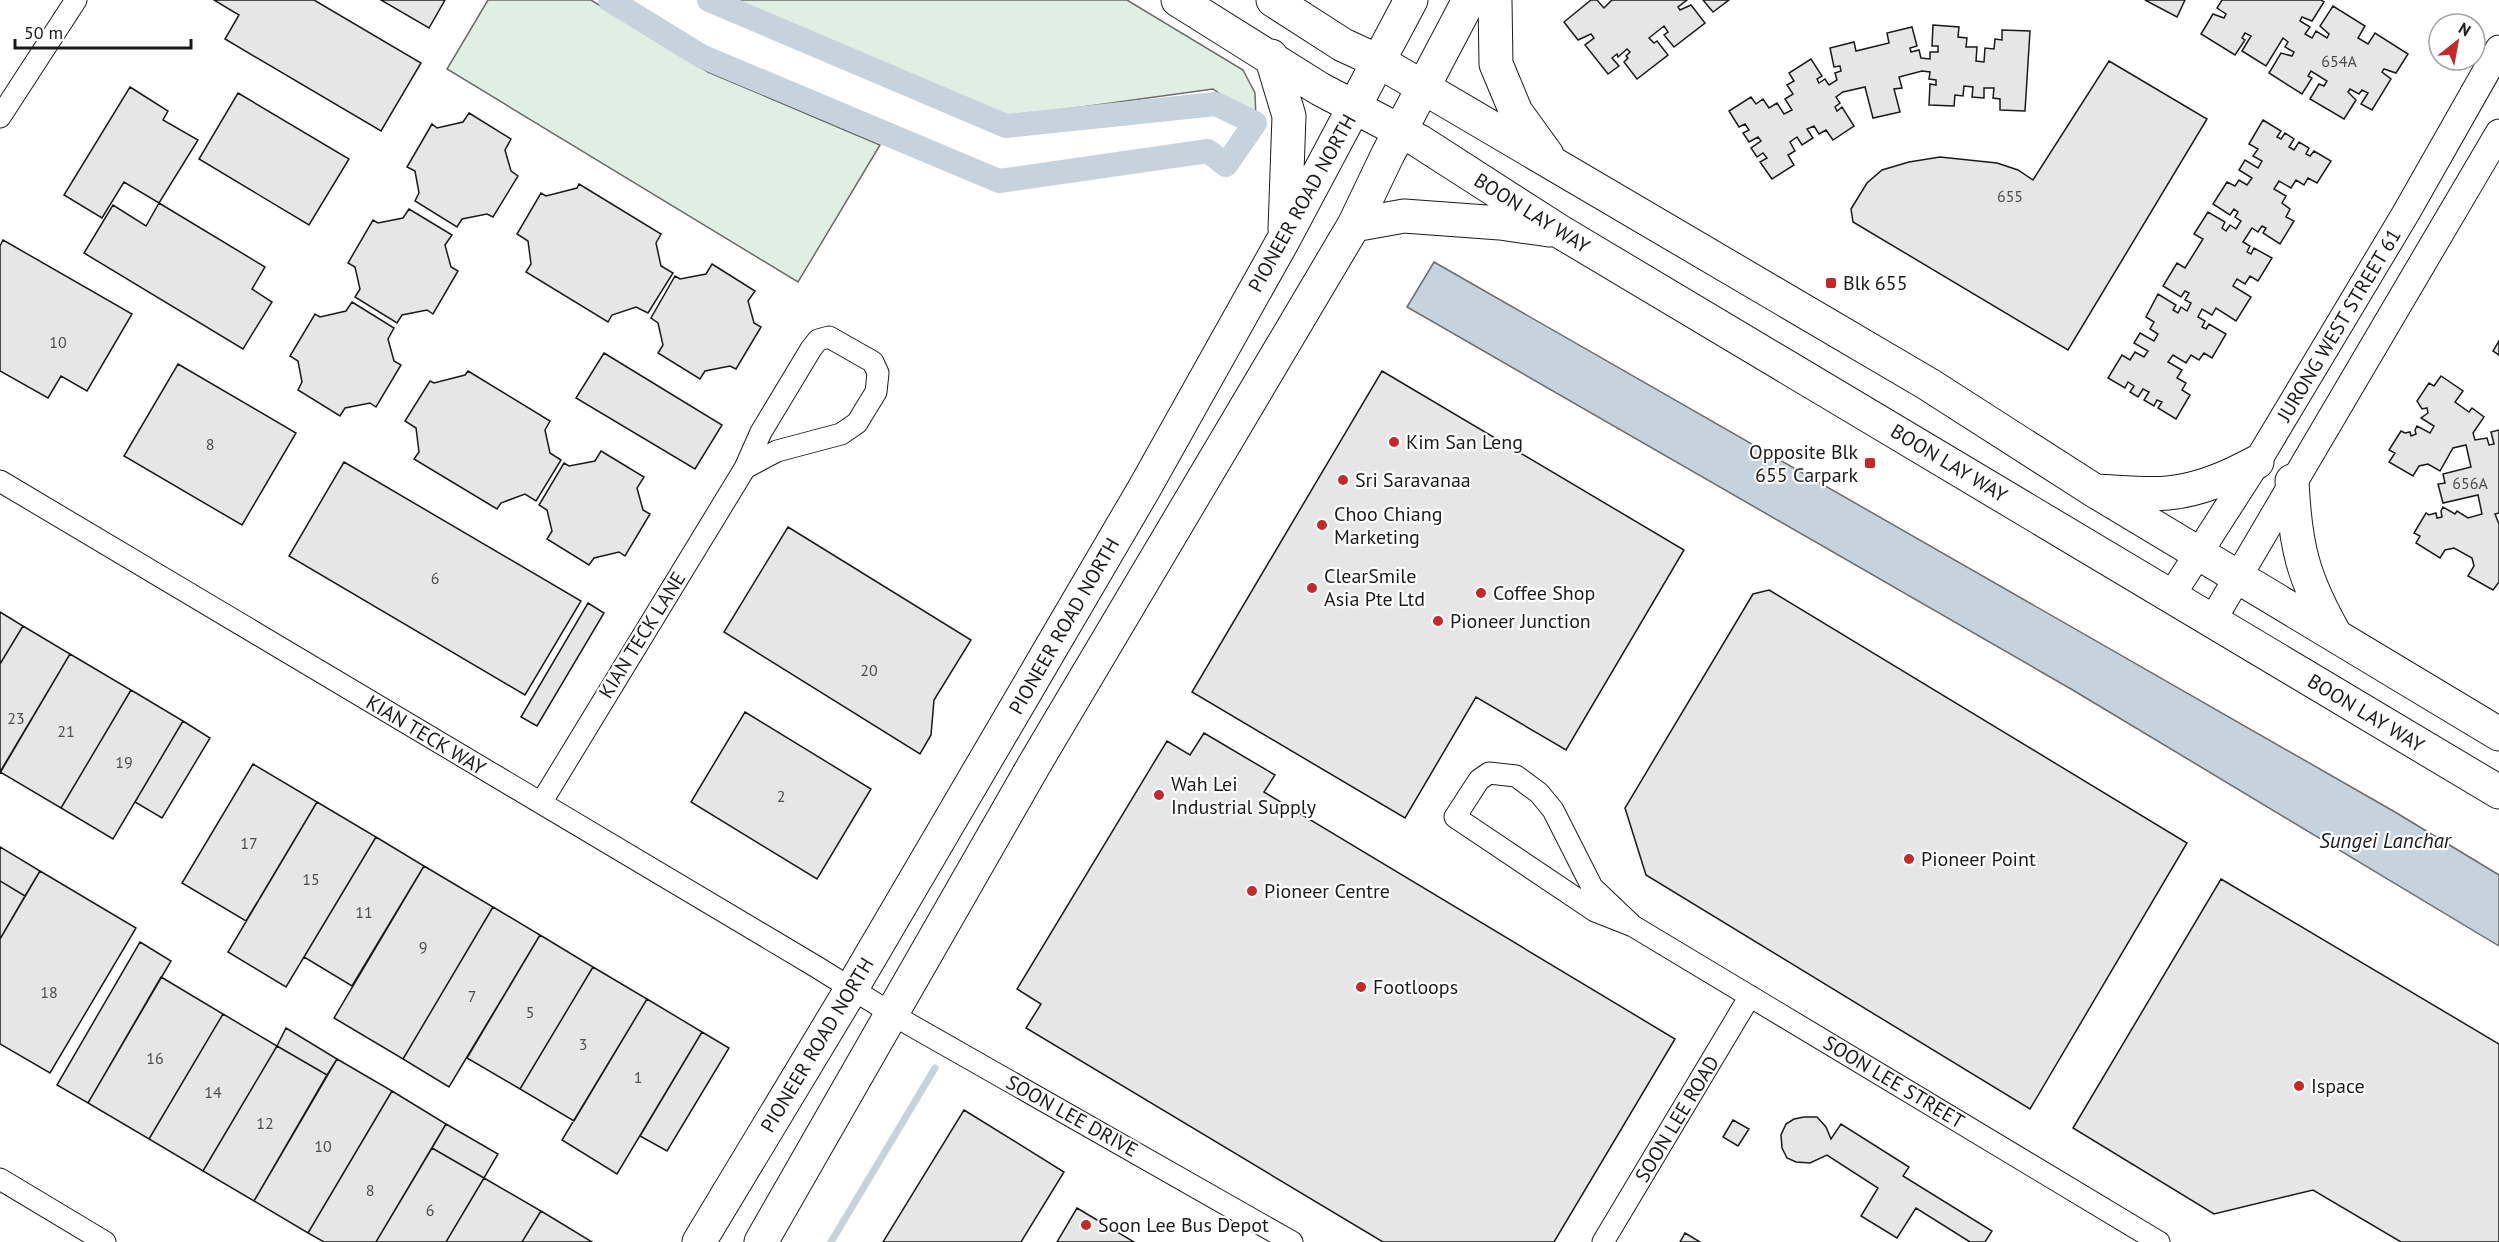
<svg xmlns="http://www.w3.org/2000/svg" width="2499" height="1242" font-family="'PT Sans',sans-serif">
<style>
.green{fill:#e0efe3;stroke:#6a6a6a;stroke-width:1.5}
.water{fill:#c6d2dc;stroke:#6a6a6a;stroke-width:1.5}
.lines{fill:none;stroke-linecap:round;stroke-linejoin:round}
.stream{stroke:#c6d2dc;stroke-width:7}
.canal{stroke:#c6d2dc;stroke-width:24}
.building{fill:#e6e6e6;stroke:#1a1a1a;stroke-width:1.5}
.minor-casing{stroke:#1a1a1a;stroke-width:23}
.tertiary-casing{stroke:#1a1a1a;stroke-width:29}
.primary-casing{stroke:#1a1a1a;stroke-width:35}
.minor{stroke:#fff;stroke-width:21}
.tertiary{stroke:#fff;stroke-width:27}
.primary{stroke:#fff;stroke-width:33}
.poi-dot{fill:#c62828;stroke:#fff;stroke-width:2}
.labels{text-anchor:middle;stroke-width:4.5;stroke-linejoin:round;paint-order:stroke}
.number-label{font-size:16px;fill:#4d4d4d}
.street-label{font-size:20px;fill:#1a1a1a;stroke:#fff}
.poi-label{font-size:20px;fill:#1a1a1a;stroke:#fff;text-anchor:start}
.water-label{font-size:21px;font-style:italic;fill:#1a1a1a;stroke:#fff}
</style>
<rect width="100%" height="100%" fill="#fff"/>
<!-- green -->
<path class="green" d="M488 0H591L708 72 880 145 798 282 447 69Z
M732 0H1127L1243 70 1255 93 1256 119 1213 89 1009 117Z"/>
<!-- water -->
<path class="water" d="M1434 262 2395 812 2499 875V946L2071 689 1407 307Z"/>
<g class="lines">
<!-- stream -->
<path class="stream" d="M831 1242 935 1068"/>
<!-- canal -->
<path class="canal" d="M610 0 701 56 999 181 1208 151 1226 165 1255 123 1216 104 1006 126 709 0"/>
</g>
<!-- building -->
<path class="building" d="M214 0H314L421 63 381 131 225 39 239 15Z
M381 0H445L429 28Z
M1591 0H1597L1604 8 1612 0H1687L1678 7 1680 10 1691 5 1705 23 1674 47 1664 35 1668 32 1664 26 1649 38 1654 43 1657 41 1668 55 1637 79 1624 62 1628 58 1626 56 1630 52 1627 49 1618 57 1617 54 1612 58 1619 66 1608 74 1585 45 1594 38 1591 34 1578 40 1564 22Z
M1703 0H1729L1713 12Z
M2145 0H2185L2177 17Z
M2222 0H2321L2324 2 2312 21 2302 17 2300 21 2310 27 2305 34 2312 38 2316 31 2327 38 2329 34 2320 26 2333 6 2365 26 2358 38 2368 44 2375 33 2408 54 2396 73 2384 69 2382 72 2391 79 2372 110 2361 104 2368 93 2362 90 2359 94 2350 89 2348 92 2356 100 2344 119 2310 99 2319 84 2324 86 2327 81 2311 71 2308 76 2312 78 2302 94 2269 73 2281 53 2292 56 2294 52 2285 47 2288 42 2283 38 2266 66 2242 51 2251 36 2245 33 2242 38 2245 40 2235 55 2201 34 2213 14 2224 18 2226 14 2217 8Z
M1933 25 1959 27 1958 37 1967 38 1966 47H1977L1976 61 1984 62 1985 48 1994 49 1995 39 2002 40V30L2030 31 2025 111 2000 110V99L1993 98 1994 88H1984V98L1972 97 1973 87 1964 86 1963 96 1955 95 1954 106 1929 105 1930 84 1936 85V80L1929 79 1930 72 1922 71 1899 77 1902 88 1894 89 1900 112 1873 118 1865 87 1843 92 1836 97 1840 103 1835 107 1837 111 1842 107 1854 126 1833 140 1826 130 1819 134 1814 126 1807 129 1813 138 1802 145 1797 137 1790 142 1795 151 1788 155 1794 165 1772 179 1760 162 1767 158 1763 153 1757 157 1751 148 1761 141 1758 137 1749 142 1743 133 1749 130 1745 124 1739 127 1729 111 1751 97 1756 104 1763 99 1769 108 1777 103 1784 114 1792 110 1785 99 1793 94 1787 85 1794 81 1789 73 1811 59 1822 76 1817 79 1819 83 1825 79 1829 85 1837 80 1835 73 1841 71 1840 66 1834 67 1830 48 1854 42 1856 51 1889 43 1887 33 1912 27 1917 46 1910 48 1911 52 1919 50 1921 58 1930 59V52H1938V46H1932Z
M2109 61 2207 119 2068 350 1853 222 1851 209 1867 183 1882 170 1909 162 1940 157 1997 163 2018 170 2033 180Z
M130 87 168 111 163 120 198 140 159 203 124 182 102 218 64 195Z
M238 93 349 159 309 225 199 159Z
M469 113 511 139 505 150 511 171 518 176 493 217 487 214 462 219 457 227 415 201 419 193 415 171 407 167 432 124 437 128 463 122Z
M2263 120 2281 131 2277 137 2281 139 2285 133 2294 139 2289 147 2294 150 2299 142 2309 148 2306 154 2310 156 2314 151 2331 161 2317 183 2308 178 2304 185 2296 180 2291 188 2279 181 2274 189 2286 196 2282 203 2290 209 2286 217 2294 221 2280 244 2263 233 2266 228 2262 226 2258 232 2252 228 2243 242 2250 246 2247 252 2251 254 2254 248 2272 258 2258 281 2250 276 2245 284 2237 279 2233 286 2251 297 2236 321 2216 308 2212 315 2202 309 2198 317 2205 321 2202 327 2206 329 2209 324 2226 334 2212 358 2204 353 2199 360 2191 355 2186 363 2173 355 2168 362 2182 370 2177 378 2186 383 2182 390 2190 395 2176 419 2158 408 2162 402 2157 400 2154 406 2144 400 2149 392 2143 389 2138 397 2130 392 2134 386 2128 382 2125 388 2108 378 2122 355 2130 360 2135 352 2144 357 2148 351 2134 343 2140 333 2154 341 2158 334 2150 329 2154 322 2146 317 2158 294 2176 305 2173 310 2178 313 2181 307 2187 311 2191 303 2185 300 2189 293 2185 291 2181 297 2163 286 2177 263 2185 268 2203 239 2194 234 2208 212 2225 222 2222 228 2226 231 2230 225 2236 229 2241 221 2235 217 2238 212 2234 209 2230 215 2213 204 2227 182 2235 186 2239 180 2247 185 2252 178 2239 170 2245 160 2258 168 2262 161 2253 156 2258 149 2249 144Z
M579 184 661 234 656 243 661 266 673 273 648 313 636 307 612 315 608 322 526 272 531 264 528 241 517 234 541 193 546 196 577 188Z
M159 203 265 267 252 289 272 302 243 349 84 253 113 205 146 226Z
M409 209 452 235 445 245 451 267 458 271 433 314 427 310 402 315 397 323 355 297 360 289 355 267 348 263 373 220 378 223 403 218Z
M3 240 132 314 87 391 61 376 48 398 0 371V246Z
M712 264 755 291 748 301 754 323 761 327 736 369 730 366 705 371 700 379 658 353 663 345 658 323 651 318 675 276 680 279 706 274Z
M352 302 394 328 388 339 394 361 401 365 376 407 370 403 345 408 340 416 298 390 302 382 298 361 290 356 315 314 320 317 346 311Z
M2499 341V355L2493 351Z
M604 353 722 425 695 469 576 398Z
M178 364 296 433 242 525 124 456Z
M468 371 550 421 545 430 550 453 561 460 536 501 525 494 501 503 497 509 414 459 419 452 416 428 405 421 430 381 434 383 465 375Z
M1382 371 1684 550 1566 750 1476 697 1405 818 1192 692Z
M2441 376 2463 391 2455 402 2469 412 2472 408 2484 417 2473 433 2475 440 2487 438 2489 445 2494 444 2491 432 2499 430V513L2495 514 2499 524V582L2493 590 2468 576 2474 566 2472 558 2454 548 2445 550 2440 558 2416 543 2420 536 2414 533 2426 513 2429 515 2436 513 2437 518 2442 517 2441 511 2443 507 2455 514 2457 511 2468 518 2482 514 2478 495 2443 503 2438 484 2445 483 2443 474 2471 467 2466 445 2453 448 2440 471 2428 464 2419 466 2413 476 2389 462 2395 453 2389 450 2401 431 2405 433 2410 432 2411 436 2416 434 2415 430 2417 426 2430 433 2434 426 2421 418 2428 413 2427 408 2422 409 2417 401 2429 383 2434 386Z
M601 451 644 477 637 488 643 510 650 514 625 556 619 552 594 558 589 565 547 539 552 531 547 510 539 505 564 463 569 466 595 461Z
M344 462 581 601 525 695 289 556Z
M788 527 971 640 934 700 931 735 920 754 724 632Z
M1769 590 2187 843 2030 1109 1646 875 1625 808 1753 594Z
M588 603 604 613 537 726 521 717Z
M0 612 23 626 0 664Z
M23 626 70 654 0 773V664Z
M70 654 131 690 61 808 0 772Z
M131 690 183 721 113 839 61 808Z
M745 712 871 789 817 879 691 802Z
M183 721 210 738 162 818 135 802Z
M1204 733 1275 775 1264 792 1675 1039 1554 1242H1383L1026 1028 1041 1004 1017 989 1167 741 1190 755Z
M253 764 317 802 246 921 182 883Z
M317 802 376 837 286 987 228 952Z
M376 837 424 866 352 986 304 957Z
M0 847 40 871 25 896 0 881Z
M424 866 493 907 403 1059 334 1018Z
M40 871 136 928 50 1073 0 1044V939Z
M2221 879 2499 1044V1242H2401L2313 1190 2214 1214 2073 1128Z
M0 881 25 896 0 939Z
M493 907 540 935 449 1087 403 1059Z
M540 935 593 967 520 1089 467 1058Z
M140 942 171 961 88 1103 57 1085Z
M593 967 647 999 574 1121 520 1089Z
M161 977 223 1014 149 1139 88 1103Z
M647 999 702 1032 617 1174 562 1140Z
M223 1014 277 1046 203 1171 149 1139Z
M286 1028 337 1059 327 1075 277 1046Z
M702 1032 729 1048 667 1151 640 1136Z
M277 1046 327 1075 254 1201 203 1171Z
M337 1059 392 1091 308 1233 254 1201Z
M392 1091 446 1124 376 1242H324L308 1233Z
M964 1110 1064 1172 1021 1242H883Z
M1804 1117H1817L1826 1127 1831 1139 1841 1124 1909 1167 1903 1176 1992 1231 1985 1242H1970L1916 1208 1897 1238 1861 1216 1878 1188 1827 1155 1810 1163 1796 1162 1787 1158 1782 1148 1781 1135 1786 1124 1794 1119Z
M1733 1120 1749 1129 1738 1146 1723 1137Z
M446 1124 498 1154 484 1178 432 1148Z
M432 1148 484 1178 446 1242H376Z
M484 1178 541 1211 522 1242H446Z
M1077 1208 1134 1242H1057Z
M541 1211 592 1242H522Z
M1685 1233 1700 1242H1680Z"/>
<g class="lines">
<!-- minor casing -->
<g class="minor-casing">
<path id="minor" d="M0 117 76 0
M0 481 815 966 907 1023 1292 1242
M541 803 745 468 761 432 811 349 818 340 829 337 873 362 878 373 876 392 857 423 841 434 777 451 745 468
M1633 926 1592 887 1553 810 1539 793 1516 776 1489 773 1479 780 1455 817 1595 911 1633 926 2159 1242
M0 1179 105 1242
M1603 1242 1750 996"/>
</g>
<!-- tertiary casing -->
<g class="tertiary-casing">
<path id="tertiary" d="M2171 596 2257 462 2406 213 2499 49
M2212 621 2499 133"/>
</g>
<!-- primary casing -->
<g class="primary-casing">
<path id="primary" d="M1178 0 1320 89 1419 141 1559 231 2499 792
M1273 0 1343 45 1380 62 1928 384 2095 491 2499 734
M1495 0 1496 64 1516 112 1547 155
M1271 56 1289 116 1285 229
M1354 225 1404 216 1500 223 1549 230
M2292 481C2295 546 2303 579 2336 636
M2097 491C2120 492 2145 495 2168 493 2200 490 2229 477 2257 462
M699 1242 852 988 1144 489 1285 237 1411 0
M761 1242 1034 765 1354 225 1388 154 1469 0"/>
</g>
<!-- minor -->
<use href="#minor" class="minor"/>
<!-- tertiary -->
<use href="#tertiary" class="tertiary"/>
<!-- primary -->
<use href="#primary" class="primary"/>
</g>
<!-- markers -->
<g class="poi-dot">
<rect x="1825" y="277" width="12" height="12" rx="3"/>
<circle cx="1394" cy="442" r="6"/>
<rect x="1864" y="457" width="12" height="12" rx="3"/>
<circle cx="1343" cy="480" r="6"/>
<circle cx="1322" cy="525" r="6"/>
<circle cx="1312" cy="588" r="6"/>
<circle cx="1481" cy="593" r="6"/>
<circle cx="1438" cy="621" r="6"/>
<circle cx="1159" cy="795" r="6"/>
<circle cx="1909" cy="859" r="6"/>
<circle cx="1252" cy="891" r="6"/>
<circle cx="1361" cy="987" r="6"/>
<circle cx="2299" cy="1086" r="6"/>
<circle cx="1086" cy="1225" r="6"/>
</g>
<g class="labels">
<!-- number labels -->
<g class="number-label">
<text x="2339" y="67">654A</text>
<text x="2010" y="202">655</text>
<text x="58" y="348">10</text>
<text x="210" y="450">8</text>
<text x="2470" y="489">656A</text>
<text x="435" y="584">6</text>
<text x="869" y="676">20</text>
<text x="16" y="724">23</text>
<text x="66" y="737">21</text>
<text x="124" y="768">19</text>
<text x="781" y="802">2</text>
<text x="249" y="849">17</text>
<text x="311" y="885">15</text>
<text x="364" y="918">11</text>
<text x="423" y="953">9</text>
<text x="49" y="998">18</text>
<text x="472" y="1002">7</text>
<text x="530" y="1018">5</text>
<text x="583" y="1050">3</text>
<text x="155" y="1064">16</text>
<text x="638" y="1083">1</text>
<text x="213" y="1098">14</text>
<text x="265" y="1129">12</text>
<text x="323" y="1152">10</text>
<text x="370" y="1196">8</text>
<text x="430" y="1216">6</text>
</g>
<!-- street labels -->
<g class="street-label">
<text transform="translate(1302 203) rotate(-61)" y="7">PIONEER ROAD NORTH</text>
<text transform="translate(1532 213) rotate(32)" y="7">BOON LAY WAY</text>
<text transform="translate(2339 325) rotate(-59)" y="7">JURONG WEST STREET 61</text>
<text transform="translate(1949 463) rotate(31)" y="7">BOON LAY WAY</text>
<text transform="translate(1064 626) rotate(-60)" y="7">PIONEER ROAD NORTH</text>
<text transform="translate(642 635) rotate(-58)" y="7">KIAN TECK LANE</text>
<text transform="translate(2366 713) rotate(31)" y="7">BOON LAY WAY</text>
<text transform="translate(426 735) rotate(31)" y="7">KIAN TECK WAY</text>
<text transform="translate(817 1045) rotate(-59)" y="7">PIONEER ROAD NORTH</text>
<text transform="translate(1894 1082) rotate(31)" y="7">SOON LEE STREET</text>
<text transform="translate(1072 1116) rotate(29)" y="7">SOON LEE DRIVE</text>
<text transform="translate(1677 1119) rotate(-59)" y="7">SOON LEE ROAD</text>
</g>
<!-- poi labels -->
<g class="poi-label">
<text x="1843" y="290">Blk 655</text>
<text x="1406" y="449">Kim San Leng</text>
<text x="1858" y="459" text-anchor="end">Opposite Blk<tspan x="1858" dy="23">655 Carpark</tspan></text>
<text x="1355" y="487">Sri Saravanaa</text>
<text x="1334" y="521">Choo Chiang<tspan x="1334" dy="23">Marketing</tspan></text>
<text x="1324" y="583">ClearSmile<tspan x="1324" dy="23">Asia Pte Ltd</tspan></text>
<text x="1493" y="600">Coffee Shop</text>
<text x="1450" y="628">Pioneer Junction</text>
<text x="1171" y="791">Wah Lei<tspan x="1171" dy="23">Industrial Supply</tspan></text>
<text x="1921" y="866">Pioneer Point</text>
<text x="1264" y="898">Pioneer Centre</text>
<text x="1373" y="994">Footloops</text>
<text x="2311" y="1093">Ispace</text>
<text x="1098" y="1232">Soon Lee Bus Depot</text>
</g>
<!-- water labels -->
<g class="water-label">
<text x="2385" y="848">Sungei Lanchar</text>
</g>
</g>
<!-- north arrow -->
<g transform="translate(2457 42) rotate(31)"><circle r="28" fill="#ffffff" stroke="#a3a3a3" stroke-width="1.5"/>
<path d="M0-4.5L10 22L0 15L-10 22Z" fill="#c62828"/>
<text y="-9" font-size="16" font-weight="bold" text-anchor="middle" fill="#1a1a1a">N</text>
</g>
<!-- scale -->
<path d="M15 39v9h176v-9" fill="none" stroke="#1a1a1a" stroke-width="3"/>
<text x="24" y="39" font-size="18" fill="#1a1a1a" stroke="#ffffff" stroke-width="4.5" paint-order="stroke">50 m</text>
</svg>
